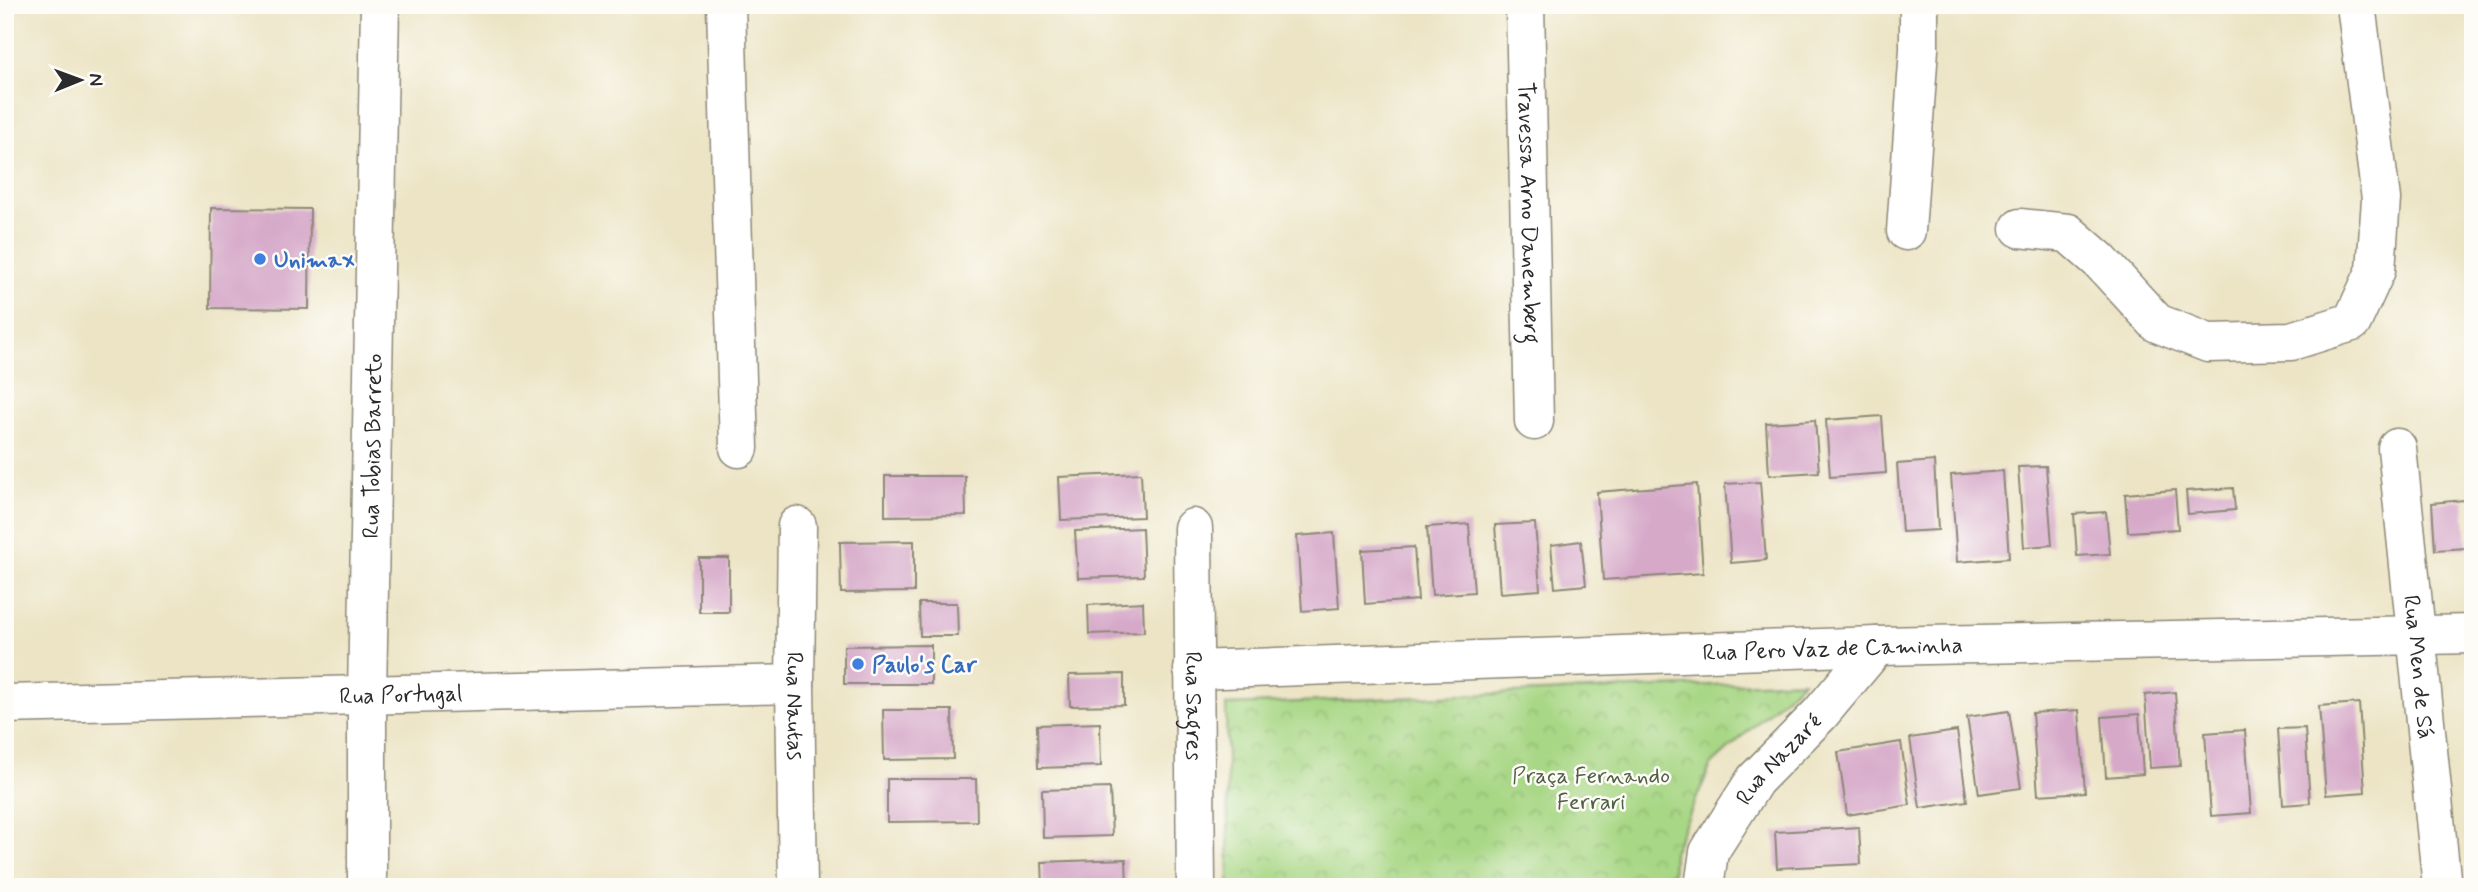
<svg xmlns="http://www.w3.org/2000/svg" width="2478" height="892" font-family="Mynerve,sans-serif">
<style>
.park{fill:url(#park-crowns);stroke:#6a8158;stroke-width:2}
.building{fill:#d6a9c9}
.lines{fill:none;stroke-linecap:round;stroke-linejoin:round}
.minor-casing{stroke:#8c8878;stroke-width:41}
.minor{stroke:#fff;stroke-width:38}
.shop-dot{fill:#3f7fe0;stroke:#fdfcf7;stroke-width:2.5}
.labels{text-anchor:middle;stroke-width:5;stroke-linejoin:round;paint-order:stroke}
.street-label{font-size:23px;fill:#2b2b2b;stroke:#fdfcf7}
.shop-label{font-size:23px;font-weight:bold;fill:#366cbe;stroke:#fdfcf7;text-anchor:start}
.park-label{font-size:23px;fill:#505f46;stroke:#fdfcf7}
</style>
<defs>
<pattern id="park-crowns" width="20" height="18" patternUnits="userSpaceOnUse" patternTransform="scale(1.75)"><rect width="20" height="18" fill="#a8d785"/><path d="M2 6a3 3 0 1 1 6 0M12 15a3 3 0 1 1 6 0" fill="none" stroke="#91b973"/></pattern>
</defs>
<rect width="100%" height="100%" fill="#fdfcf7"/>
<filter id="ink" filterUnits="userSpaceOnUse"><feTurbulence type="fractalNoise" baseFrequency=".0143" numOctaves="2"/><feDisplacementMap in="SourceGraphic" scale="14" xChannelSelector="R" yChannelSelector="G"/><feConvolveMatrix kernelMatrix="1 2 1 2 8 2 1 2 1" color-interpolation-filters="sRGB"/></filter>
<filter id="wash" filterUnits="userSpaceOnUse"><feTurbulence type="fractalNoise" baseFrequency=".00686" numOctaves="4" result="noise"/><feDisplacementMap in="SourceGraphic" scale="28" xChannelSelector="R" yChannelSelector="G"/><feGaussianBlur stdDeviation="1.57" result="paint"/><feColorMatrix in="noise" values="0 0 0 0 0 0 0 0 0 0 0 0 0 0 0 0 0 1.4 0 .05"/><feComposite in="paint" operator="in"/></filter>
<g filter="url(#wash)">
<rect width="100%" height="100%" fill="#ece4c5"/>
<!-- park -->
<path class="park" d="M1803 681 1711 765 1673 852 1672 887H1229L1226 705Z"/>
<g id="blocks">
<!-- building -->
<path class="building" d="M211 208 310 209 309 309 210 308Z
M1882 416 1886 473 1830 477 1826 420Z
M1815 420 1819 472 1769 475 1766 423Z
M1934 461 1938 530 1902 532 1897 464Z
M2046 466 2052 545 2024 547 2018 467Z
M2003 471 2009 558 1957 562 1951 475Z
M1141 473 1143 517 1061 520 1059 477Z
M885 476H965L966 515 885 516Z
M1760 482 1766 560 1731 563 1725 484Z
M1697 484 1703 573 1603 580 1597 492Z
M2233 488 2235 510 2188 514 2186 491Z
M2175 490 2178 529 2128 532 2125 494Z
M2464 500 2467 548 2435 550 2432 503Z
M2106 512 2110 554 2077 556 2074 514Z
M1535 523 1540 590 1500 593 1495 525Z
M1469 524 1474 592 1432 595 1427 527Z
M1142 528 1144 576 1078 578 1075 531Z
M1334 533 1339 608 1302 611 1297 536Z
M914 541V592L841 593 840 542Z
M1581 541 1586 585 1555 588 1551 545Z
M1414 547 1418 600 1365 604 1362 550Z
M699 558H729V612H699Z
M1143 602 1144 632 1089 634 1088 605Z
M919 603H957L958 636H920Z
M931 645V684H844V646Z
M1124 674V705L1070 706 1069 675Z
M2175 692 2180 766 2150 768 2145 695Z
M2359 703 2365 792 2326 795 2319 706Z
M883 710H952L953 759 884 760Z
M2079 710 2085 792 2038 795 2032 713Z
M2009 711 2021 788 1979 794 1967 717Z
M2139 714 2143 774 2106 777 2102 717Z
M1100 723 1101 766 1038 768 1037 725Z
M2305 728 2310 803 2283 805 2278 729Z
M2245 730 2251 813 2211 816 2205 733Z
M1957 731 1967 801 1920 808 1910 738Z
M1901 742 1910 805 1847 815 1838 752Z
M887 779H976L977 821 887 822Z
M1110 788 1112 836 1043 838 1042 790Z
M1859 827 1861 864 1777 868 1775 832Z
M1126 859 1127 887H1043L1042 862Z"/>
</g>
</g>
<g filter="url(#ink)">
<use href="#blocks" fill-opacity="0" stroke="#8c8878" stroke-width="2"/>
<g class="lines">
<!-- minor casing -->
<g class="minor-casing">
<g id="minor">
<path d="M726 5 739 448"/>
<path id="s1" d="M1525 5 1534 421"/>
<path d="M2020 228 2068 233 2100 261 2157 323 2208 343 2291 341 2352 322 2376 270 2381 199 2356 5"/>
<path d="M1906 231 1919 49V5"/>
<path id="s2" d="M2397 448 2442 887"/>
<path id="s3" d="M797 526 795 684 798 887"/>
<path id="s4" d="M1193 528 1196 887"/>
<path id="s5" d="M1193 670 1877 646 2473 634"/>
<path id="s6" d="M5 704 795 684"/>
<path id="s7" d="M367 887V694L380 5"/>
<path id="s8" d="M1704 887 1709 852 1755 780 1820 714 1877 646"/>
</g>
</g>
<!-- minor -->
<use href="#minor" class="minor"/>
</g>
</g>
<!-- markers -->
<g class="shop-dot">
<circle cx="260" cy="259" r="7"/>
<circle cx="858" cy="664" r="7"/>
</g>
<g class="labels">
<!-- street labels -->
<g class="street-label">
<text dy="8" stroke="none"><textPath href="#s1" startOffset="208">Travessa Arno Danemberg</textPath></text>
<text dy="8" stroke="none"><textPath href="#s7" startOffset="441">Rua Tobias Barreto</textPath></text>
<text dy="8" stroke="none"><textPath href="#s5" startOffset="640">Rua Pero Vaz de Caminha</textPath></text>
<text dy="8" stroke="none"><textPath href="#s2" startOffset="220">Rua Men de Sá</textPath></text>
<text dy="8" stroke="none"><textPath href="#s6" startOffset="396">Rua Portugal</textPath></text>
<text dy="8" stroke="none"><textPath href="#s3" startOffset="180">Rua Nautas</textPath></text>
<text dy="8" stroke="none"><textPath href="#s4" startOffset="178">Rua Sagres</textPath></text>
<text dy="8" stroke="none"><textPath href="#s8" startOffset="152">Rua Nazaré</textPath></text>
</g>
<!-- shop labels -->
<g class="shop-label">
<text x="274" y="267">Unimax</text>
<text x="872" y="672">Paulo's Car</text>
</g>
<!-- park labels -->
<g class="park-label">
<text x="1591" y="783">Praça Fernando<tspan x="1591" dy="26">Ferrari</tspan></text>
</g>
</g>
<!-- margin -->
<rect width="2478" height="892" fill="none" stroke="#fdfcf7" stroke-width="28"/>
<!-- north arrow -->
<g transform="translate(80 80) rotate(89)" stroke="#fdfcf7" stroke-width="5" paint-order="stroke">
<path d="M0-5L12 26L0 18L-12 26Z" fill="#2b2b2b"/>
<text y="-10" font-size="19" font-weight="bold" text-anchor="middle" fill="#2b2b2b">N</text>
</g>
</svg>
